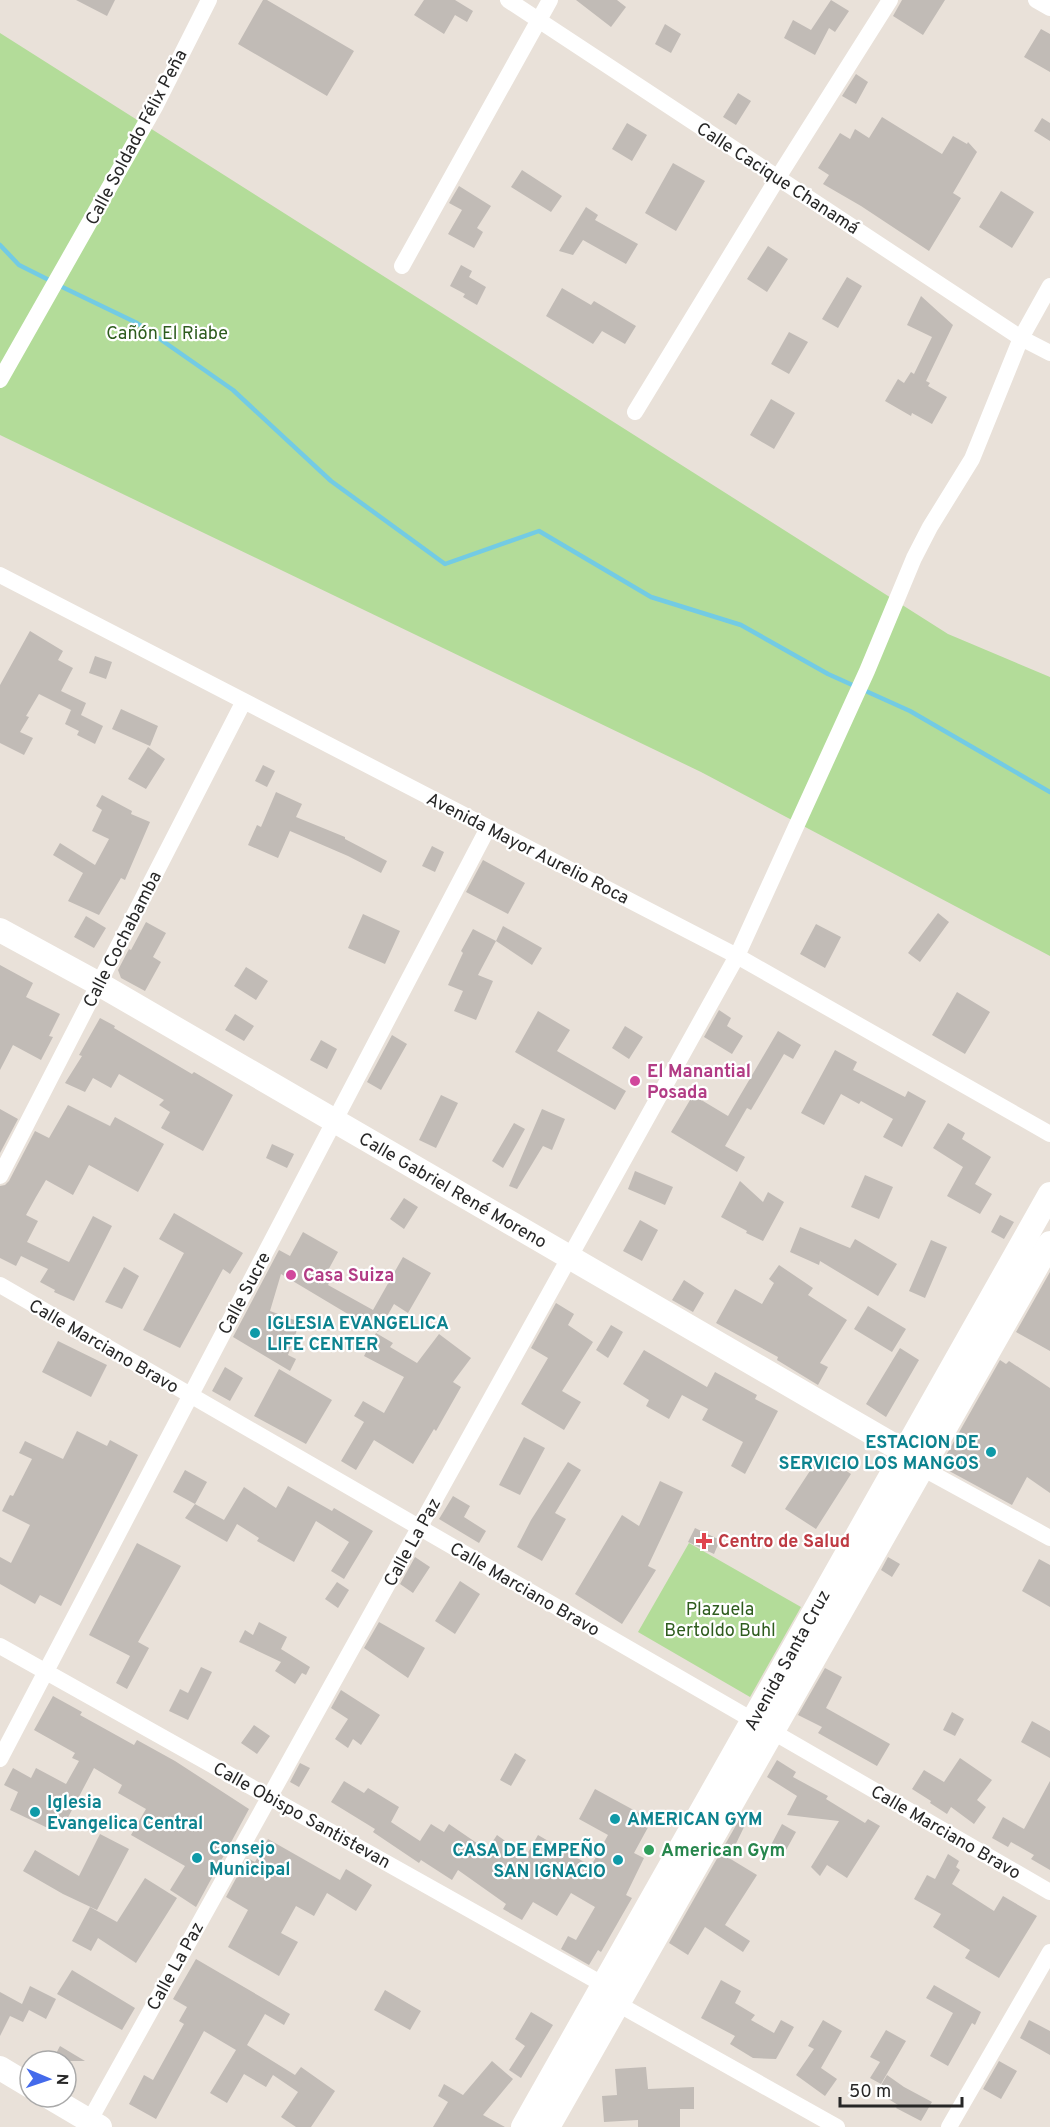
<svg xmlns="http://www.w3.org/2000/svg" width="1050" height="2127" font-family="Overpass,sans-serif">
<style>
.green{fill:#b3dc99}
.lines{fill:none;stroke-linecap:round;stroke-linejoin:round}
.stream{stroke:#73cbe4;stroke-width:4.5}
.building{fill:#c1bbb6}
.street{stroke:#fff;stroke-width:16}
.secondary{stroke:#fff;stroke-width:24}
.hotel-dot{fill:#d1479c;stroke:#fff;stroke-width:2}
.culture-dot{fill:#0f9aa8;stroke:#fff;stroke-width:2}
.health-dot{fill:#e0444e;stroke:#fff;stroke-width:2}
.leisure-dot{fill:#2e9e5b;stroke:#fff;stroke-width:2}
.labels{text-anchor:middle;stroke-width:4.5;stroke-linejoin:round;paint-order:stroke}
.street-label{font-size:18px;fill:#272727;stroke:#fff}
.park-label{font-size:18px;fill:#2e5c1e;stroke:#fff}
.hotel-label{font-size:18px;font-weight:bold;fill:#b23c85;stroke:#fff;text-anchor:start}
.culture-label{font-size:18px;font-weight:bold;fill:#0d838f;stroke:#fff;text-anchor:start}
.health-label{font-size:18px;font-weight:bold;fill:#be3a42;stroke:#fff;text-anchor:start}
.leisure-label{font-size:18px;font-weight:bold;fill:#27864d;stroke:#fff;text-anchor:start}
</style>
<rect width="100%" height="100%" fill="#e9e1d9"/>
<!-- green -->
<path class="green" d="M0 33 948 634 1050 677V956L701 772 0 435Z
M689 1543 801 1607 750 1697 638 1632Z"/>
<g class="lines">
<!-- stream -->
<path class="stream" d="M0 245 19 265 51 281
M58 285 137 323 233 390 331 481 445 564 539 531 651 597 741 625 828 674 910 711 1050 792"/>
</g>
<!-- building -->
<path class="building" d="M76 0H115L107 16Z
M263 0H267L354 51 327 96 238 44Z
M424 0H455L473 11 467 22 455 15 444 34 414 15Z
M576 0H617L626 7 611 27Z
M831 0 849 11 835 32 829 28 815 55 784 38 793 20 811 30Z
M902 0H945L923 35 893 16Z
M665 24 681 34 671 53 655 44Z
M1041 29 1050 34V72L1024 57Z
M856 74 868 82 856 104 842 96Z
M738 93 751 101 736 125 723 117Z
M882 117 942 154 953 136 967 144 968 142 977 152 953 193 961 198 929 251 861 206 823 184 829 175 818 168 840 133 850 139 855 129 869 138Z
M1042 118 1050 123V141L1034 131Z
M627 123 647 135 632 161 612 149Z
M673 163 705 181 676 231 645 213Z
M522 170 562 196 551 212 511 187Z
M459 186 491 206 477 228 483 232 474 248 448 234 462 210 449 203Z
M1001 191 1034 212 1012 248 979 227Z
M586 207 598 215 595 220 638 244 626 264 583 240 573 255 559 251Z
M768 246 788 259 767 292 747 279Z
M461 265 472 271 469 277 486 287 477 305 463 297 465 294 450 286Z
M847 277 862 286 838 328 822 319Z
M562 288 591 305 594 301 636 326 625 344 602 331 593 344 546 316Z
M921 296 953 325 926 381 930 383 928 386 947 397 932 424 912 413 911 416 885 401 898 379 904 383 911 372 914 374 932 337 907 325Z
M789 332 808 342 789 374 771 364Z
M771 399 795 413 774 449 750 435Z
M30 631 63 651 58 660 73 668 61 691 86 703 81 715 39 694 26 716 29 717 20 732 33 738 24 755 0 743V685Z
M95 656 112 662 106 679 89 673Z
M121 709 158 726 150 746 112 729Z
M71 710 103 726 95 744 77 735 79 731 65 724Z
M148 747 165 759 146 789 128 779Z
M263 765 275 771 267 787 255 781Z
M276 792 302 804 296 817 345 837V839L387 861 381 873 348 856 290 831 278 858 248 845 257 825 261 827Z
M102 795 132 811 131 814 150 822 125 880 121 878 99 915 68 901 83 873 53 855 60 843 95 865 109 839 92 831 102 810 96 806Z
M432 846 444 852 435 872 422 866Z
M483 860 525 883 508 914 466 892Z
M938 913 949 922 920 962 908 953Z
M363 914 400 931 385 964 348 948Z
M86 916 106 928 94 948 74 937Z
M146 922 166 933 153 957 161 962 145 991 121 978 118 970 129 949 131 950Z
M816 924 841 937 825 968 800 954Z
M503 926 542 948 532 965 496 941Z
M473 929 496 941 478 975 493 981 476 1020 454 1011 463 991 448 985 463 953 461 951Z
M0 965 33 983 26 997 60 1014 49 1036 53 1037 41 1060 13 1045 0 1070Z
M246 967 268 981 256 1000 234 986Z
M957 992 990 1012 965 1054 932 1035Z
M719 1010 731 1018 727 1026 743 1036 732 1054 704 1037Z
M538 1011 570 1030 557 1051 626 1091 615 1110 515 1052Z
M235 1014 254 1026 244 1041 225 1030Z
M100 1018 115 1026 114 1028 192 1074 194 1072 233 1095 203 1151 161 1128 170 1112 159 1105 164 1100 119 1074 111 1088 93 1078 85 1092 65 1083 82 1056 79 1055Z
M625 1026 643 1037 629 1059 612 1048Z
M778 1031 801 1045 793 1059 784 1054 751 1110 747 1108 725 1146 745 1157 737 1172 671 1132 693 1095 728 1116Z
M392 1035 407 1044 381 1090 367 1082Z
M321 1040 337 1049 327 1069 310 1060Z
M835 1050 857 1062 853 1070 905 1097 908 1091 926 1101 902 1147 883 1137 893 1119 861 1101 859 1104 841 1094 824 1125 801 1113Z
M441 1095 458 1103 436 1148 419 1140Z
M68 1105 110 1126 115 1117 164 1144 138 1192 89 1165 73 1195 46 1180 36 1197 26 1215 38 1221 27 1242 69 1262 93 1216 112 1226 74 1301 54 1292 55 1290 40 1282 48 1269 21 1256 16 1266 0 1258V1186L5 1185 9 1181 35 1131 49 1138Z
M0 1109 18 1119 0 1153Z
M542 1109 565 1119 552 1150 543 1146 517 1189 509 1186Z
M514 1123 525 1129 503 1168 492 1161Z
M948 1123 965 1133 962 1139 991 1157 975 1184 992 1194 980 1214 947 1196 963 1167 933 1148Z
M272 1144 294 1154 287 1168 266 1158Z
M635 1171 673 1187 665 1205 628 1189Z
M865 1175 893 1187 879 1219 851 1207Z
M740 1181 763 1202 768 1192 784 1202 763 1241 746 1233 747 1231 721 1217Z
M404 1198 418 1207 404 1229 390 1219Z
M174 1213 243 1253 230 1274 223 1269 180 1348 143 1330 184 1253 159 1239Z
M1000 1215 1014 1222 1004 1239 991 1232Z
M640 1220 658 1230 642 1261 623 1251Z
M800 1227 850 1248 855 1239 897 1264 878 1296 820 1261 819 1265 790 1252Z
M303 1232 338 1252 325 1276 331 1280 328 1285 373 1310 403 1257 431 1273 408 1313 394 1304 378 1332 281 1274 270 1311 300 1322 288 1355 296 1359 290 1371 233 1337 279 1250 290 1256Z
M931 1240 947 1247 925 1298 909 1291Z
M779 1265 813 1288 808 1295 847 1320 820 1363 828 1367 818 1385 777 1360 778 1357 716 1323 735 1289 762 1304 774 1283 769 1279Z
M124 1267 139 1276 122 1309 105 1302Z
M1050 1272V1351L1016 1332Z
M684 1280 704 1293 693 1312 672 1300Z
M556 1303 574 1314 568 1325 593 1342 562 1391 581 1402 564 1430 521 1404 548 1358 531 1348Z
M868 1306 906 1329 892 1352 854 1329Z
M611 1325 623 1332 608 1358 596 1350Z
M376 1333 393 1343 390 1347 417 1363 439 1334 471 1358 453 1382 461 1387 436 1431 434 1429 413 1464 374 1440 356 1470 341 1461 364 1422 354 1416 363 1401 384 1413 404 1377 364 1356Z
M58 1341 107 1365 91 1397 42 1372Z
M900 1348 919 1360 886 1417 866 1404Z
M644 1350 707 1387 715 1372 757 1395 755 1399 778 1411 745 1474 731 1466 743 1442 702 1420 708 1409 682 1395 669 1419 646 1406 649 1400 623 1384Z
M1000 1360 1006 1364 1009 1361 1050 1388V1493L1027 1477 1012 1505 940 1466Z
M225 1367 243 1378 230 1401 212 1391Z
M279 1369 332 1400 306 1444 254 1416Z
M77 1431 107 1446 110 1440 138 1455 61 1606 40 1595 35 1604 0 1584V1557L11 1563 30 1525 2 1511 10 1495 13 1496 32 1459 19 1453 25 1441 63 1459Z
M524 1437 545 1448 520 1495 499 1485Z
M821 1454 851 1474 816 1529 785 1509Z
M568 1462 581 1470 555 1513 566 1519 542 1561 517 1547 531 1520Z
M185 1470 207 1482 195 1504 173 1492Z
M660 1481 683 1492 648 1566 656 1570 622 1624 575 1594 622 1515 639 1526Z
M288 1486 332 1511 334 1508 373 1531 344 1579 331 1571 349 1542 316 1521 294 1562 257 1541 259 1538 237 1524 227 1542 185 1518 195 1504 224 1520 244 1487 276 1508Z
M453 1496 470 1506 464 1517 486 1531 479 1543 439 1519Z
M695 1528 720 1540 714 1554 688 1542Z
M137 1543 181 1566 138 1642 149 1648 127 1689 116 1683 130 1656 89 1635Z
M415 1557 430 1567 413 1593 400 1584Z
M888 1557 900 1564 892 1577 881 1570Z
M1039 1559 1050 1565V1607L1022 1591Z
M460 1581 480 1594 455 1634 435 1621Z
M337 1582 349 1590 338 1608 325 1599Z
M259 1622 287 1637 281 1649 310 1667 306 1675 302 1673 295 1684 275 1671 281 1662 239 1642 245 1630 253 1635Z
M379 1622 425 1648 408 1678 364 1648Z
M201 1667 212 1672 188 1720 169 1711 180 1689 188 1693Z
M825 1668 842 1677 826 1708 890 1744 877 1766 818 1733 822 1727 798 1715Z
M341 1690 380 1715 361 1745 353 1739 348 1748 335 1739 348 1719 331 1708Z
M53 1696 82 1712 80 1715 134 1745 137 1740 175 1761 249 1809 196 1907 170 1890 185 1866 131 1835 146 1809 118 1793 122 1785 94 1768 63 1827 55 1822 52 1830 10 1810 18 1792 4 1785 13 1768 31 1778 36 1768 66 1784 79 1761 72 1758 75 1753 34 1730Z
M952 1712 964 1719 955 1736 943 1730Z
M1032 1721 1050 1731V1758L1021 1742Z
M254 1725 270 1736 257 1754 241 1743Z
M515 1753 526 1760 511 1786 500 1780Z
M960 1758 992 1780 977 1800 986 1807 974 1824 951 1807 947 1814 930 1803 931 1801 912 1789 924 1770 944 1782Z
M777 1760 796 1772 793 1777 828 1796 826 1799 865 1823 868 1819 880 1826 847 1878 827 1865 820 1876 811 1867 839 1821 787 1815 797 1796 767 1777Z
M300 1763 310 1768 299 1787 290 1782Z
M344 1781 364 1793 368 1788 399 1807 391 1822 420 1841 431 1824 444 1832 449 1824 487 1850 497 1835 526 1856 538 1835 591 1866 608 1835 579 1819 595 1789 652 1820 634 1853 644 1858 626 1895 632 1898 601 1952 598 1950 589 1965 561 1949 568 1936 576 1940 595 1907 571 1893 557 1916 533 1902 522 1920 503 1909 506 1904 458 1870 452 1880 421 1860 419 1863 373 1832 375 1829 331 1802Z
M1050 1781V1870L1031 1859 1034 1855 1011 1842 1008 1847 992 1838 1003 1817 1024 1829Z
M739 1820 746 1823 729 1858 757 1875 725 1925 750 1941 743 1952 705 1927 688 1955 669 1943Z
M782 1824 796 1832 785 1852 771 1845Z
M100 1834 129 1849 97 1910 63 1894 23 1871 35 1850 79 1876Z
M268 1839 340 1880 346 1869 372 1885 356 1911 327 1893 314 1916 296 1906 281 1933 298 1942 279 1976 228 1947 248 1910 226 1897 247 1858 255 1862Z
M948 1854 959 1861 956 1867 960 1870 952 1884 994 1911 1003 1896 1037 1916 999 1978 965 1958 970 1950 933 1927 941 1914 914 1899 927 1875 935 1879Z
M145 1878 177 1898 136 1963 98 1938 91 1951 72 1941 90 1907 117 1922Z
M196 1959 290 2014 284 2025 265 2014 247 2045 295 2075 301 2067 335 2091 311 2127H296L281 2117 298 2092 273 2075 266 2087 244 2074 227 2103 210 2093 236 2050 204 2031 156 2119 129 2104 144 2075 153 2080 184 2024 179 2021 187 2007 173 1999Z
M72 1970 135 2008 122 2030 57 1994Z
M721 1980 741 1991 735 2003 755 2015 751 2020 774 2033 781 2020 794 2027 776 2059 753 2058 730 2044 735 2036 701 2018Z
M934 1985 981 2012 975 2025 972 2023 948 2066 930 2056 953 2013 926 1998Z
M30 1986 56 1999 46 2019 29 2010 23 2022 10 2016 0 2036V1992L22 2004Z
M385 1990 421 2011 410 2030 374 2010Z
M531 2012 553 2025 521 2078 509 2070 525 2046 515 2039Z
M823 2020 842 2031 821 2068 837 2079 825 2096 796 2075 814 2049 808 2046Z
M1029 2020 1050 2031V2055L1020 2038Z
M886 2030 906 2041 881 2084 870 2078 880 2062 870 2057Z
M60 2046 85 2061H52Z
M492 2061 513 2079 483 2115 505 2127H433L448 2102 438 2096 444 2084 463 2095Z
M999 2061 1017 2071 1001 2099 983 2089Z
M646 2067 648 2089 694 2087V2109H680V2127H638V2120L604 2122 602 2096 617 2095 615 2069Z
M887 2075 904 2087 932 2102 921 2121 896 2108 898 2105 877 2092Z"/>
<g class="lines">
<!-- street -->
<path class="street" d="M508 0 1021 338 1050 353
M1036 0 1050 8
M402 266 550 0
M0 380 156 105 209 0
M635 412 777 179 890 0
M0 575 737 956 1050 1134
M0 1176 244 701
M0 1285 1050 1892
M922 1468 1050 1538
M0 1646 604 1985
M0 1759 488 828
M618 2004 837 2127
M86 2127 737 956 867 671 914 558 930 527 972 459 1021 338 1050 286
M949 2127 1050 1952"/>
<!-- secondary -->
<path class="secondary" d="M0 930 99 984 905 1452
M0 2068 30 2086
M49 2097 100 2127
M523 2127 1050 1194
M548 2127 1050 1243"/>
</g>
<!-- markers -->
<g class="hotel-dot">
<circle cx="635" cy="1081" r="6"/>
<circle cx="291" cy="1275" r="6"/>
</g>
<g class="culture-dot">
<circle cx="255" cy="1333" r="6"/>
<circle cx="991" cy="1452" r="6"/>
<circle cx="35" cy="1812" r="6"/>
<circle cx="615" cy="1819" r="6"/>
<circle cx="197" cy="1858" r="6"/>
<circle cx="618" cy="1860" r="6"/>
</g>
<path class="health-dot" d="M701 1532h6v6h6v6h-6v6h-6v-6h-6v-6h6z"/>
<circle class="leisure-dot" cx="649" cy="1850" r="6"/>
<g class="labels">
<!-- street labels -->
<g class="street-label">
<text transform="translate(136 137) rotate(-62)" y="6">Calle Soldado Félix Peña</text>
<text transform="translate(778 178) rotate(33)" y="6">Calle Cacique Chanamá</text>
<text transform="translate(528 848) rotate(27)" y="6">Avenida Mayor Aurelio Roca</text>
<text transform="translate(122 939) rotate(-63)" y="6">Calle Cochabamba</text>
<text transform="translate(453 1190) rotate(30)" y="6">Calle Gabriel René Moreno</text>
<text transform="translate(244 1293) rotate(-62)" y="6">Calle Sucre</text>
<text transform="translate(104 1346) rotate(30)" y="6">Calle Marciano Bravo</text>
<text transform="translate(412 1542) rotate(-61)" y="6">Calle La Paz</text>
<text transform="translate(525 1589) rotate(30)" y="6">Calle Marciano Bravo</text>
<text transform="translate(787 1660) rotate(-61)" y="6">Avenida Santa Cruz</text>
<text transform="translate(302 1815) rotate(29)" y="6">Calle Obispo Santistevan</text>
<text transform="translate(946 1832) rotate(30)" y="6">Calle Marciano Bravo</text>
<text transform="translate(175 1966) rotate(-61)" y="6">Calle La Paz</text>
</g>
<!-- park labels -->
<g class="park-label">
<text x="167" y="339">Cañón El Riabe</text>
<text x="720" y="1615">Plazuela<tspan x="720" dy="21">Bertoldo Buhl</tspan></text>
</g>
<!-- hotel labels -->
<g class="hotel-label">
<text x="647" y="1077">El Manantial<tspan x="647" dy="21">Posada</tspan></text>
<text x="303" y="1281">Casa Suiza</text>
</g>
<!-- culture labels -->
<g class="culture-label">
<text x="267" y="1329">IGLESIA EVANGELICA<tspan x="267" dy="21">LIFE CENTER</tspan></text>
<text x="979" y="1448" text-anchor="end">ESTACION DE<tspan x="979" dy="21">SERVICIO LOS MANGOS</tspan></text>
<text x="47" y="1808">Iglesia<tspan x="47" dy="21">Evangelica Central</tspan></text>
<text x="627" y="1825">AMERICAN GYM</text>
<text x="209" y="1854">Consejo<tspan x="209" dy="21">Municipal</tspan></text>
<text x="606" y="1856" text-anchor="end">CASA DE EMPEÑO<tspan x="606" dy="21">SAN IGNACIO</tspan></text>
</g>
<!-- health labels -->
<g class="health-label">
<text x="718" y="1547">Centro de Salud</text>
</g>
<!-- leisure labels -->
<g class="leisure-label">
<text x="661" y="1856">American Gym</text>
</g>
</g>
<!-- north arrow -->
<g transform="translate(48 2079) rotate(92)"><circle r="28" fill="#ffffff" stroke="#a9a9a9" stroke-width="1.5"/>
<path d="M0-4.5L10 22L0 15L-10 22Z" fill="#446aeb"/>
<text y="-9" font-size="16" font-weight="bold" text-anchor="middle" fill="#272727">N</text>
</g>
<!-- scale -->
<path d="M840 2097v9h122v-9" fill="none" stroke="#272727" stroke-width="3"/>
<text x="849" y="2097" font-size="18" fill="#272727" stroke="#ffffff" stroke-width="4.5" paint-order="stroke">50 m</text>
</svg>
